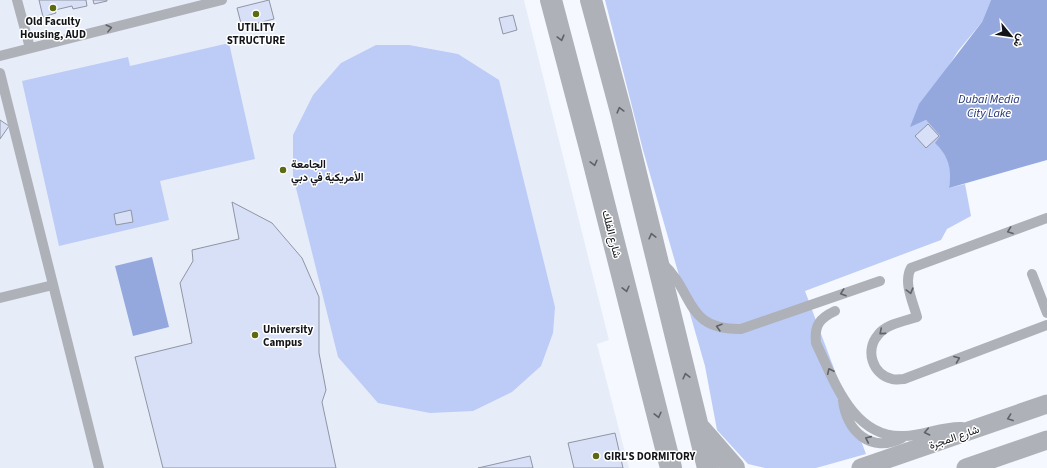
<svg xmlns="http://www.w3.org/2000/svg" width="1047" height="468" font-family="'Source Sans 3',Vazirmatn,sans-serif">
<style>
.built{fill:#e7ecf9}
.green{fill:#bcccf6}
.water{fill:#94a8de}
.building{fill:#d7e0f7;stroke:#9095a3}
.lines{fill:none;stroke-linecap:round;stroke-linejoin:round}
.service{stroke:#aeb1b7;stroke-width:10}
.minor{stroke:#aeb1b7;stroke-width:19}
.tertiary{stroke:#aeb1b7;stroke-width:22}
.oneway{stroke:#606268}
.poi-dot{fill:#5c6a13;stroke:#fff;stroke-width:1.5}
.labels{text-anchor:middle;stroke-width:3;stroke-linejoin:round;paint-order:stroke}
.poi-label{font-size:11px;font-weight:bold;fill:#121419;stroke:#fff;text-anchor:start}
.street-label{font-size:11px;fill:#121419;stroke:#fff}
.water-label{font-size:12px;font-style:italic;fill:#223272;stroke:#fff}
</style>
<rect width="100%" height="100%" fill="#f5f8fe"/>
<!-- built -->
<path class="built" d="M0 0H524L609 340 597 344 629 468H0Z"/>
<!-- green -->
<path class="green" d="M605 0H991L982 22 958 51 911 126 926 120 940 136 942 149 948 160 951 175 949 188 965 184 971 216 947 229 941 240 805 291 866 454 816 468H765L748 464 717 430 705 366 643 150Z
M229 43 255 159 160 181 169 220 59 246 22 81 128 57 130 66Z
M376 45H409L458 54 499 80 555 307 553 333 541 366 512 392 473 411 430 413 378 403 338 357 293 176V135L313 95 341 63Z"/>
<!-- water -->
<path class="water" d="M991 0H1047V160L949 188C952 170 949 156 935 143L940 136 926 120 910 127 919 104 982 22Z
M152 257 169 327 133 336 115 266Z"/>
<!-- building -->
<path class="building" d="M39 0H86L87 6 73 9 72 6 55 10 56 13 43 17Z
M93 0H107V1L94 4Z
M269 0 274 19 242 27 237 8Z
M513 15 517 30 503 34 499 18Z
M0 120 9 126 0 139Z
M928 124 939 136 926 148 915 136Z
M232 202 272 223 302 258 319 297V353L326 390 322 402 336 468H163L135 357 192 343 180 283 193 261 192 250 239 239Z
M131 210 133 222 116 225 114 214Z
M615 433 623 468H574L568 443Z
M530 456 533 468H478Z"/>
<g class="lines">
<!-- service -->
<path class="service" d="M17 0 30 48
M0 56 222 0
M0 73 99 468
M1047 218 911 268C903 282 913 302 917 317 905 321 886 324 878 335 865 350 872 374 892 379 895 380 900 379 904 379L1047 325
M662 263C695 292 684 330 741 329L880 281
M1032 274 1047 313
M0 298 53 285
M835 311C820 318 814 325 816 343 834 380 853 439 904 436 924 436 942 426 962 427
M843 400C846 431 871 454 902 438"/>
<!-- minor -->
<path class="minor" d="M861 468 1047 404
M966 468 1047 440"/>
<!-- tertiary -->
<path class="tertiary" d="M551 0 590 148 671 468
M591 0 621 112 708 468
M701 430 734 468"/>
</g>
<!-- one-way arrows -->
<defs><path id="oneway-chevron" d="M-2-3.5L2.5 0L-2 3.5" fill="none" stroke-width="1.6" stroke-linecap="round" stroke-linejoin="round"/></defs>
<g class="oneway">
<use href="#oneway-chevron" transform="translate(109 28) rotate(-14)"/>
<use href="#oneway-chevron" transform="translate(561 38) rotate(75)"/>
<use href="#oneway-chevron" transform="translate(620 110) rotate(-105)"/>
<use href="#oneway-chevron" transform="translate(594 163) rotate(76)"/>
<use href="#oneway-chevron" transform="translate(1010 231) rotate(160)"/>
<use href="#oneway-chevron" transform="translate(652 236) rotate(-104)"/>
<use href="#oneway-chevron" transform="translate(626 289) rotate(76)"/>
<use href="#oneway-chevron" transform="translate(910 291) rotate(75)"/>
<use href="#oneway-chevron" transform="translate(843 293) rotate(161)"/>
<use href="#oneway-chevron" transform="translate(719 327) rotate(-164)"/>
<use href="#oneway-chevron" transform="translate(882 332) rotate(140)"/>
<use href="#oneway-chevron" transform="translate(957 359) rotate(-21)"/>
<use href="#oneway-chevron" transform="translate(830 371) rotate(-115)"/>
<use href="#oneway-chevron" transform="translate(686 376) rotate(-104)"/>
<use href="#oneway-chevron" transform="translate(658 415) rotate(76)"/>
<use href="#oneway-chevron" transform="translate(1010 418) rotate(160)"/>
<use href="#oneway-chevron" transform="translate(927 432) rotate(168)"/>
<use href="#oneway-chevron" transform="translate(868 439) rotate(-156)"/>
</g>
<!-- markers -->
<g class="poi-dot">
<circle cx="53" cy="8" r="4"/>
<circle cx="256" cy="14" r="4"/>
<circle cx="283" cy="170" r="4"/>
<circle cx="255" cy="335" r="4"/>
<circle cx="596" cy="456" r="4"/>
</g>
<g class="labels">
<!-- poi labels -->
<g class="poi-label">
<text x="53" y="25" text-anchor="middle">Old Faculty<tspan x="53" dy="13">Housing, AUD</tspan></text>
<text x="256" y="31" text-anchor="middle">UTILITY<tspan x="256" dy="13">STRUCTURE</tspan></text>
<text x="291" y="168">الجامعة<tspan x="291" dy="13">الأمريكية في دبي</tspan></text>
<text x="263" y="333">University<tspan x="263" dy="13">Campus</tspan></text>
<text x="604" y="460">GIRL'S DORMITORY</text>
</g>
<!-- street labels -->
<g class="street-label">
<text transform="translate(612 234) rotate(76)" y="4">شارع الفلك</text>
<text transform="translate(954 437) rotate(-19)" y="4">شارع المجرة</text>
</g>
<!-- water labels -->
<g class="water-label">
<text x="989" y="103">Dubai Media<tspan x="989" dy="14">City Lake</tspan></text>
</g>
</g>
<!-- north arrow -->
<g transform="translate(1011 36) rotate(119)" stroke="#ffffff" stroke-width="3" paint-order="stroke">
<path d="M0-3L7 15L0 10L-7 15Z" fill="#121419"/>
<text y="-6" font-size="11" font-weight="bold" text-anchor="middle" fill="#121419">ش</text>
</g>
</svg>
